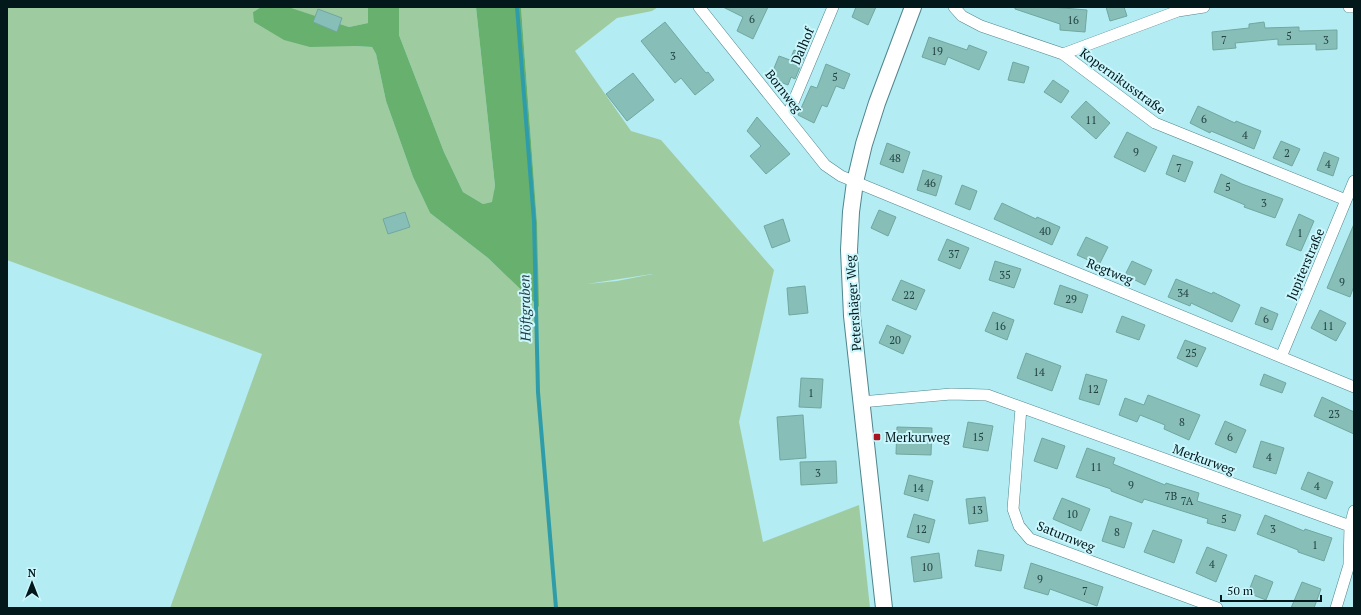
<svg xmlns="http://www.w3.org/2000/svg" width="1361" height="615" font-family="'PT Serif',serif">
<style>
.green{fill:#9fcba1;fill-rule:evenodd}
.forest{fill:#68b06d}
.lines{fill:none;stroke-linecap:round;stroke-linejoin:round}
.stream{stroke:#2f9da9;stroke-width:4}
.building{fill:#87bfb8;stroke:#70a7a0}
.street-casing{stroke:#4f868d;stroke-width:12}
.secondary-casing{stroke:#4f868d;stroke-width:18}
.street{stroke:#fff;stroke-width:11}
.secondary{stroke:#fff;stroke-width:16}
.poi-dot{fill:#aa161f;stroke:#caf7fd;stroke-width:1.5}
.labels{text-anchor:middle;stroke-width:4;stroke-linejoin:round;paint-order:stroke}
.number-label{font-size:11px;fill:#234242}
.street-label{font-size:13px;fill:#02181a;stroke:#caf7fd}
.poi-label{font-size:13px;fill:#02181a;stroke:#caf7fd;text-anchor:start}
.water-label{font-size:14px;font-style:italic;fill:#21393c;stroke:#caf7fd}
</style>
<rect width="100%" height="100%" fill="#b3ecf3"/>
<!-- green -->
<path class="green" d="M7 7H261L253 12 354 46 372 47 376 54 386 101 413 177 430 213 488 258 538 306 537 222 521 7H658L652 11 617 18 575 51 631 131 661 140 774 270 739 422 763 542 859 505 870 608H170L262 354 7 260ZM653 274 617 281 587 284 652 274Z
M286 7H368V23L349 27Z
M399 7H476L495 186 493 202 483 204 463 192 444 152 399 35Z"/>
<!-- forest -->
<path class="forest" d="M261 7 291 8 349 27 368 23V7H399V35L444 152 463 192 483 204 492 202 495 186 476 7H521L537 222 539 307 488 258 430 213 413 177 386 101 376 54 372 47 354 46 310 47 284 40 254 22 253 12Z"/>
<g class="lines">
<!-- stream -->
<path class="stream" d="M517 7 534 221 538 392 556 608"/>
</g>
<!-- building -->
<path class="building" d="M723 7H768L753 39 737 31 743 17Z
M856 7H876L868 25 852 17Z
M1015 7H1051L1087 10 1085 32 1060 30V24L1015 9Z
M1106 7H1124L1127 16 1110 21Z
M318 9 342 18 337 32 313 22Z
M665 22 706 73 708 72 714 80 695 95 681 78 675 83 641 41Z
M1264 22 1265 28 1299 27V31L1337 30V49L1316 50V44L1278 45V39L1235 43 1236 48 1213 50 1212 32 1249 28V24Z
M929 37 967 50 969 45 987 52 979 70 948 57 945 65 922 57Z
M794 50 805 55 795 79 791 77 788 85 770 78 779 56 790 60Z
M1013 62 1029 67 1024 83 1008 80Z
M826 64 850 74 844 89 836 86 827 107 822 105 814 123 798 115 811 86 817 88Z
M633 73 654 100 627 121 606 94Z
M1053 80 1069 91 1061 103 1044 92Z
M1086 101 1110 123 1096 139 1071 117Z
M1198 106 1235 123 1236 121 1261 131 1254 149 1211 131 1210 133 1190 123Z
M757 117 790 154 766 174 750 156 761 146 747 131Z
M1127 132 1157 147 1145 172 1114 157Z
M1281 141 1300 149 1292 166 1273 158Z
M887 143 910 152 903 173 880 164Z
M1324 152 1339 158 1333 176 1317 170Z
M1173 155 1193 162 1185 182 1166 174Z
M923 170 942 176 936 196 917 190Z
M1221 174 1242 184 1283 199 1275 218 1244 207 1245 205 1214 192Z
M962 185 977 191 970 210 955 204Z
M1002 203 1036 219 1037 217 1060 227 1052 245 994 219Z
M879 210 896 217 888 236 871 228Z
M405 212 410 227 388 234 383 219Z
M1299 214 1314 221 1301 251 1286 245Z
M783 219 790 241 772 248 764 226Z
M1354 224V286L1350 297 1327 288Z
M1086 237 1108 247 1099 265 1077 255Z
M947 239 969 248 960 269 938 260Z
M995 261 1021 269 1014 288 989 280Z
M1132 261 1152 270 1145 285 1125 275Z
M1176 279 1212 294 1213 292 1240 305 1232 322 1191 303 1190 306 1168 297Z
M901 280 925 290 916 310 892 300Z
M1060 285 1088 295 1082 313 1054 304Z
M805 286 808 313 789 315 787 288Z
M1261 307 1278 314 1272 330 1255 324Z
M1320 310 1346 323 1336 341 1311 328Z
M993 312 1014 320 1007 340 985 331Z
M1122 316 1145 325 1139 340 1116 332Z
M887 325 911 336 903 354 879 343Z
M1185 340 1206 348 1197 367 1177 358Z
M1026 353 1061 366 1052 391 1017 378Z
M1086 374 1107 380 1099 405 1079 399Z
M1264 374 1286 383 1282 393 1260 385Z
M801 378 823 379 821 408 799 407Z
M1148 395 1200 415 1189 440 1164 429 1165 425 1140 415 1137 422 1119 415 1125 398 1144 405Z
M1322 397 1354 412V434L1314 416Z
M803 415 806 458 780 460 777 417Z
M1225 421 1246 430 1236 453 1215 444Z
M968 422 993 426 988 451 963 447Z
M897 427 932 428 931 455 896 454Z
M1042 438 1065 446 1057 469 1034 461Z
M1261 441 1284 448 1276 474 1253 467Z
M1087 448 1115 458 1113 464 1165 485 1166 483 1199 493 1197 501 1241 515 1235 531 1207 523 1208 519 1144 499 1142 503 1111 491V489L1076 477Z
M836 461 837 483 801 485 800 462Z
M1308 472 1333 482 1326 499 1301 489Z
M909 475 933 481 928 501 904 494Z
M985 497 988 521 969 524 966 499Z
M1062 498 1090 509 1081 531 1053 519Z
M914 514 935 520 929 543 907 537Z
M1265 515 1304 531 1305 529 1332 538 1324 561 1298 552V550L1257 534Z
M1110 516 1132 523 1124 548 1102 541Z
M1153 530 1182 540 1174 563 1144 552Z
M1207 547 1227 555 1216 582 1196 573Z
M978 550 1004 555 1001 571 975 566Z
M939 553 942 578 914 582 911 557Z
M1031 563 1103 587 1097 606 1050 589 1048 595 1024 588Z
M1255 575 1273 582 1266 600 1248 593Z
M1302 582 1321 589 1314 608H1291Z"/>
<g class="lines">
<!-- street casing -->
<g class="street-casing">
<path id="street" d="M699 7 825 165 841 176 1354 387
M954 7 962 16 981 26 1063 54 1155 123 1346 200
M1349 7H1354
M1063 54 1178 11 1204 7
M787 117 833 7
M1281 357 1354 181
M861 402 951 394 987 395 1350 526
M1021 408 1013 509 1019 526 1030 539 1217 608
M1336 608 1349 565 1350 526 1354 511"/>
</g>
<!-- secondary casing -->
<g class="secondary-casing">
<path id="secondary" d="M884 608 852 316 849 250 851 212 855 182 864 144 877 103 913 7"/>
</g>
<!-- street -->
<use href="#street" class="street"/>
<!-- secondary -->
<use href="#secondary" class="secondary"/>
</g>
<!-- markers -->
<rect class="poi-dot" x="873" y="433" width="8" height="8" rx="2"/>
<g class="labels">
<!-- number labels -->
<g class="number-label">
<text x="752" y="23">6</text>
<text x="1073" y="24">16</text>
<text x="1289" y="40">5</text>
<text x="1224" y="44">7</text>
<text x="1326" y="44">3</text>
<text x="937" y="55">19</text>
<text x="673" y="60">3</text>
<text x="835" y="81">5</text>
<text x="1204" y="123">6</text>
<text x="1091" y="124">11</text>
<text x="1245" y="139">4</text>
<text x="1136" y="156">9</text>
<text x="1287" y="157">2</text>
<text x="895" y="162">48</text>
<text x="1328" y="168">4</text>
<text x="1179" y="172">7</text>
<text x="930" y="187">46</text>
<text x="1228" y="191">5</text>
<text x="1264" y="207">3</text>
<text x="1045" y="235">40</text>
<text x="1300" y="237">1</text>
<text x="954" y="258">37</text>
<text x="1005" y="279">35</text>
<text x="1342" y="286">9</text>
<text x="1183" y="297">34</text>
<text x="909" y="299">22</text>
<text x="1071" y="303">29</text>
<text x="1266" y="323">6</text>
<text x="1000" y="330">16</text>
<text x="1328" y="330">11</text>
<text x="895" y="344">20</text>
<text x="1191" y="357">25</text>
<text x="1039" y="376">14</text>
<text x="1093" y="393">12</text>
<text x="811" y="397">1</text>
<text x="1334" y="418">23</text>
<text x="1182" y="426">8</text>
<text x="978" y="441">15</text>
<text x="1230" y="441">6</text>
<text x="1269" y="461">4</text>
<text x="1096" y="471">11</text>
<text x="818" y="477">3</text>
<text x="1131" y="489">9</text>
<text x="1317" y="490">4</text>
<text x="918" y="492">14</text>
<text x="1171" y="500">7B</text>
<text x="1187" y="505">7A</text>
<text x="977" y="514">13</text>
<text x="1072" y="518">10</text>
<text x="1224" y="523">5</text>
<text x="921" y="533">12</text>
<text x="1273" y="533">3</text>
<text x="1117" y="536">8</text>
<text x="1315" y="549">1</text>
<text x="1212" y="568">4</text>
<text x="927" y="571">10</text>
<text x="1040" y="583">9</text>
<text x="1085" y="595">7</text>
</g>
<!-- street labels -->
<g class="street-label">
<text transform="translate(802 46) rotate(-67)" y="5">Dalhof</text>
<text transform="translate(1123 81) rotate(36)" y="5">Kopernikusstraße</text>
<text transform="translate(784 91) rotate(52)" y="5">Bornweg</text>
<text transform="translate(1305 264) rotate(-67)" y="5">Jupiterstraße</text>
<text transform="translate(1110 271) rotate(22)" y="5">Regtweg</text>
<text transform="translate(853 303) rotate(-94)" y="5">Petershäger Weg</text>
<text transform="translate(1204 459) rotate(20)" y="5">Merkurweg</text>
<text transform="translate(1066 536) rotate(22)" y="5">Saturnweg</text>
</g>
<!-- poi labels -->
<g class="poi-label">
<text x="885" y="442">Merkurweg</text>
</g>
<!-- water labels -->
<g class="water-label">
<text transform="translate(525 308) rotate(-91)" y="5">Höftgraben</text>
</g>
</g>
<!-- border -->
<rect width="1361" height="615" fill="none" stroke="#02181a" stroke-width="16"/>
<!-- north arrow -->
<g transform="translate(32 583)" stroke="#caf7fd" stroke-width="3" paint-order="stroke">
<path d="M0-3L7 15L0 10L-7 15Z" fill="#02181a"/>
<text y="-6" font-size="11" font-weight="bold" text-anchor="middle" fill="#02181a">N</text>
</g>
<!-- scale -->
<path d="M1221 595v6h100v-6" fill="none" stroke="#02181a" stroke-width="2"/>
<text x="1227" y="595" font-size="12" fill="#02181a" stroke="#caf7fd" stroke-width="3" paint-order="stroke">50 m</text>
</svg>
